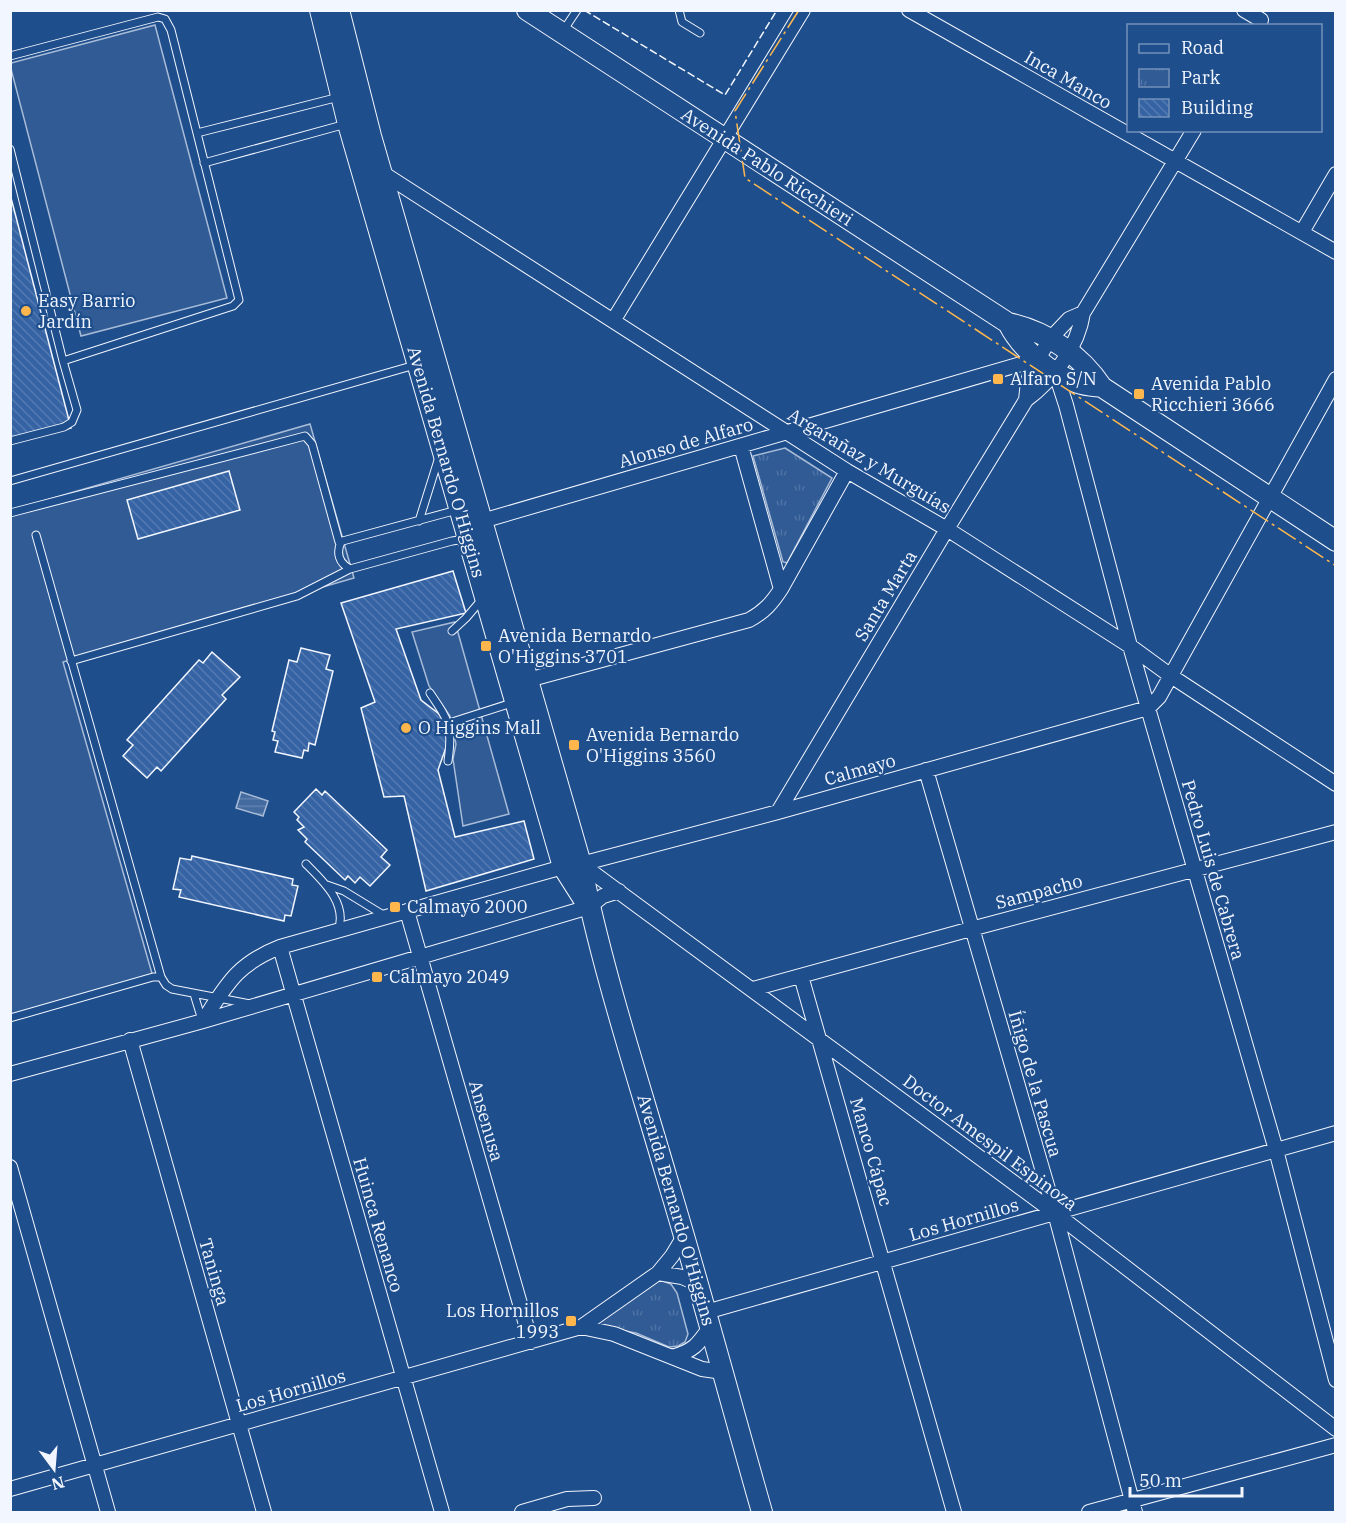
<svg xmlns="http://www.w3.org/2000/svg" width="1346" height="1523" font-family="'IBM Plex Serif',serif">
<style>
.built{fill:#305b95;stroke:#a8bbd7;stroke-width:1.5}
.park{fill:url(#park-tufts);stroke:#a8bbd7;stroke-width:1.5}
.water{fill:url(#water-rules);stroke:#a8bbd7;stroke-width:1.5}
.building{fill:url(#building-back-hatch);stroke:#f2f6ff;stroke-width:1.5}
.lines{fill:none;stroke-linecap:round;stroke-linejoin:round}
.lane-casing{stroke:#f2f6ff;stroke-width:9}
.street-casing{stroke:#f2f6ff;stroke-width:16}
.secondary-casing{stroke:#f2f6ff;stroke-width:22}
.lane{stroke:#1f4e8c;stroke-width:7}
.street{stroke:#1f4e8c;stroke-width:14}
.secondary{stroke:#1f4e8c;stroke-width:20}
.fence{stroke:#f2f6ff;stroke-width:1.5;stroke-dasharray:8 3;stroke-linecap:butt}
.power{stroke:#ffb74d;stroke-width:1.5;stroke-dasharray:21 4.5 3 4.5;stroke-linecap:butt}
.poi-dot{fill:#ffb74d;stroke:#1f4e8c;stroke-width:2}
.labels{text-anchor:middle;stroke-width:4.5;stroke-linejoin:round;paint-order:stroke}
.street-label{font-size:18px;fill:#f2f6ff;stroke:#1f4e8c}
.poi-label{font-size:18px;fill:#f2f6ff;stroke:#1f4e8c;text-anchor:start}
</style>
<defs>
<pattern id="park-tufts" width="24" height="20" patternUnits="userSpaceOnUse" patternTransform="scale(1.5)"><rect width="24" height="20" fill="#305b95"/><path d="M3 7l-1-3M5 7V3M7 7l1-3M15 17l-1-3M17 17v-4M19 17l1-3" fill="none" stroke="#4e73a5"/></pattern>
<pattern id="water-rules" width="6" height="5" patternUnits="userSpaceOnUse" patternTransform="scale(1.5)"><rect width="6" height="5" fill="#446ba0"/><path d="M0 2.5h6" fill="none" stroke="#5f81ae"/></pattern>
<pattern id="building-back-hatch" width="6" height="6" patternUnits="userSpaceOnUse" patternTransform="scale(1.5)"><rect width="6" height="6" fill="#3563a3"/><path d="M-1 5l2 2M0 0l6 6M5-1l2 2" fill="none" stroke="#537ab1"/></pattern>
</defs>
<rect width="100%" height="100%" fill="#1f4e8c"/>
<!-- built -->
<path class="built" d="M155 25 227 298 81 336 11 69V63Z
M310 424 354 578 63 662 153 977 11 1018V510Z
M455 622 509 814 463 826 453 759 456 744 450 716 429 686 412 632Z"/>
<!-- park -->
<path class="park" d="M785 448 832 478 787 563 783 562 753 456Z
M660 1280 671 1284 677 1293 688 1334 685 1342 678 1346 669 1347 636 1333 597 1326 594 1321 648 1283Z"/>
<!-- water -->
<path class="water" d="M241 792 268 801 263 816 236 808Z"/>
<!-- building -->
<path class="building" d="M10 194 71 428 10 444Z
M229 471 240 510 138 539 127 500Z
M453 571 466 613 396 629 421 700 443 717 449 739 438 770 455 837 524 821 534 859 426 891 404 796 384 797 361 708 375 702 341 603Z
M301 648 330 655 326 669 333 671 315 745 309 743 308 751 304 750 302 758 275 752 278 741 273 740 275 732 272 731 289 660 297 662Z
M212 652 240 677 222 695 226 699 161 771 157 767 147 778 123 756 133 745 127 740 199 660 203 663Z
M316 789 322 795 325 791 387 850 381 857 390 865 370 886 360 877 355 883 348 876 345 880 305 842 307 839 298 830 304 827 297 820 299 817 294 812Z
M192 856 293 879 292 885 298 886 291 916 285 915 284 921 179 897 181 890 173 889 180 858 191 860Z"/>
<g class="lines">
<!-- lane casing -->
<g class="lane-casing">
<path id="lane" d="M679 10 682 22 700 33
M563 31 577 10
M10 56 158 17 165 19 171 30 239 300 233 306 63 361 10 149
M197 133 339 97
M204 163 346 124
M10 441 64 427 72 422 77 410 63 361
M10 481 415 365
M10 513 305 436 312 444 339 542 457 510
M419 521 439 457
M36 535 161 977 166 985 172 989 250 1004
M341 542C336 553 339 563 350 569
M452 631 466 618 483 598
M71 661 297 596 350 569 452 541 466 539
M430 693C449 721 453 726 448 761
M449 723 515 702
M306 864C324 882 348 904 338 931
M327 885 344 891 385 916
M194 994 202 1020
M10 1018 153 977H161"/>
</g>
<!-- street casing -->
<g class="street-casing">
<path id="street" d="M909 10 1336 252
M1244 10 1261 20
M381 172 847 471 947 529 1130 646 1171 676 1336 784
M1302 232 1336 174
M613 321 803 10
M1055 371 1066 405 1130 646 1276 1150 1336 1380
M1026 400 1028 381 1032 369 1050 339 1069 319 1083 313
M741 446 781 589
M482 521 1038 359
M528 680 749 620C764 612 772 603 781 589L847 471
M926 770 1055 1213 1135 1512
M778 812 947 529 1026 400C1053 380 1078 347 1083 313L1194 130
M581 864 778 812 1148 708 1159 697 1336 379
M581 864 1055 1213 1336 1429
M407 911 531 1342
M280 947 442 1512
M801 976 954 1512
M753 989 971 929 1336 832
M203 1021C227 984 237 964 280 947L563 867
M130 1040 264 1512
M10 1074 203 1021 589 907 603 896 619 891
M10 1167 108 1512
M658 1273 682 1277 698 1284
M706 1312 1336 1133
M581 1327 614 1334 702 1369 723 1372
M672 1357C693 1351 698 1345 710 1327
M10 1489 581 1327 658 1273 672 1256 684 1236
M522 1512 567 1499 594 1498
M1089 1512 1336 1445"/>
</g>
<!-- secondary casing -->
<g class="secondary-casing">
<path id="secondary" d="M320 10 348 124 563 867 584 900
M339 10 371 136 581 864C602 969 636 1072 666 1175 700 1287 730 1400 762 1512
M527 10 1008 323C1046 331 1081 355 1102 387
M1008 323C1021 349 1050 374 1078 383 1086 386 1094 386 1102 387L1336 541"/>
</g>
<!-- lane -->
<use href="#lane" class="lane"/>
<!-- street -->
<use href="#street" class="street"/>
<!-- secondary -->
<use href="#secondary" class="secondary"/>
<!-- fence -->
<path class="fence" d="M584 10 725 95 777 10"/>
<!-- power -->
<path class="power" d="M799 10 735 111 745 178 1336 566"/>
</g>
<!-- markers -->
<g class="poi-dot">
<circle cx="26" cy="311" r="6"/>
<rect x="992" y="373" width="12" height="12" rx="3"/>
<rect x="1133" y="388" width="12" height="12" rx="3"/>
<rect x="480" y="640" width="12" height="12" rx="3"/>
<circle cx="406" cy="728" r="6"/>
<rect x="568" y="739" width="12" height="12" rx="3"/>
<rect x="389" y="901" width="12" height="12" rx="3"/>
<rect x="371" y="971" width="12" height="12" rx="3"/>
<rect x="565" y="1315" width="12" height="12" rx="3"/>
</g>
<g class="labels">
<!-- street labels -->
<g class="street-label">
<text transform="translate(1068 80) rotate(30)" y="6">Inca Manco</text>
<text transform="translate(767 167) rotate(33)" y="6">Avenida Pablo Ricchieri</text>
<text transform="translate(686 443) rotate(-16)" y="6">Alonso de Alfaro</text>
<text transform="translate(869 461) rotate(31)" y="6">Argarañaz y Murguías</text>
<text transform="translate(446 462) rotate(74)" y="6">Avenida Bernardo O'Higgins</text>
<text transform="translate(886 596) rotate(-59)" y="6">Santa Marta</text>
<text transform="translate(860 770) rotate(-16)" y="6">Calmayo</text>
<text transform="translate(1213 870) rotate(74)" y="6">Pedro Luis de Cabrera</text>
<text transform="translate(1039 892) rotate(-15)" y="6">Sampacho</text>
<text transform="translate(1035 1084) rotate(74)" y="6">Íñigo de la Pascua</text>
<text transform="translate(486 1121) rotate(74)" y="6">Ansenusa</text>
<text transform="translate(990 1143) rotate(37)" y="6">Doctor Amespil Espinoza</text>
<text transform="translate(871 1152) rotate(74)" y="6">Manco Cápac</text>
<text transform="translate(676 1210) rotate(74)" y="6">Avenida Bernardo O'Higgins</text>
<text transform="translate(964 1220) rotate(-16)" y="6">Los Hornillos</text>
<text transform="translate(378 1225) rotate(74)" y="6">Huinca Renanco</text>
<text transform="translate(214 1272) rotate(74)" y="6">Taninga</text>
<text transform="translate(291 1391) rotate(-16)" y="6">Los Hornillos</text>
</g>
<!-- poi labels -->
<g class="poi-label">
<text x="38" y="307">Easy Barrio<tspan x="38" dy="21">Jardín</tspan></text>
<text x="1010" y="385">Alfaro S/N</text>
<text x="1151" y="390">Avenida Pablo<tspan x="1151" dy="21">Ricchieri 3666</tspan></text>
<text x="498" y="642">Avenida Bernardo<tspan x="498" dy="21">O'Higgins 3701</tspan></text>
<text x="418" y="734">O Higgins Mall</text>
<text x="586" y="741">Avenida Bernardo<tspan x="586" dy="21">O'Higgins 3560</tspan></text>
<text x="407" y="913">Calmayo 2000</text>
<text x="389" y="983">Calmayo 2049</text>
<text x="559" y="1317" text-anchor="end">Los Hornillos<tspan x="559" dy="21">1993</tspan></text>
</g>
</g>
<!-- border -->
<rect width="1346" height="1523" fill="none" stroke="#f2f6ff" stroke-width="24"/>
<!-- legend -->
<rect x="1127" y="24" width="195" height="108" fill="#1f4e8c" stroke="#7391ba" stroke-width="1.5"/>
<rect x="1139" y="44" width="30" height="9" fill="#1f4e8c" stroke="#7391ba" stroke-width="1.5"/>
<text x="1181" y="54" font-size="18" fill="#f2f6ff">Road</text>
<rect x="1139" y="69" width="30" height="18" fill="url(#park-tufts)" stroke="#7391ba" stroke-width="1.5"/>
<text x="1181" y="84" font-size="18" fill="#f2f6ff">Park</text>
<rect x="1139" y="99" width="30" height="18" fill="url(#building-back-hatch)" stroke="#7391ba" stroke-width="1.5"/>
<text x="1181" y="114" font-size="18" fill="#f2f6ff">Building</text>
<!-- north arrow -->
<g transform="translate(54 1469) rotate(164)" stroke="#1f4e8c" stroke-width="4.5" paint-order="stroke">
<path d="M0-4.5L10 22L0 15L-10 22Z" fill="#f2f6ff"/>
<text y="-9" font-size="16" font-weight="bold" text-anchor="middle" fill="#f2f6ff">N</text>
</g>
<!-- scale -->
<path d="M1130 1487v9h112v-9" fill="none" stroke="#f2f6ff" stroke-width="3"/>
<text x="1139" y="1487" font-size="18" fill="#f2f6ff" stroke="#1f4e8c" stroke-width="4.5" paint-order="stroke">50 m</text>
</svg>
